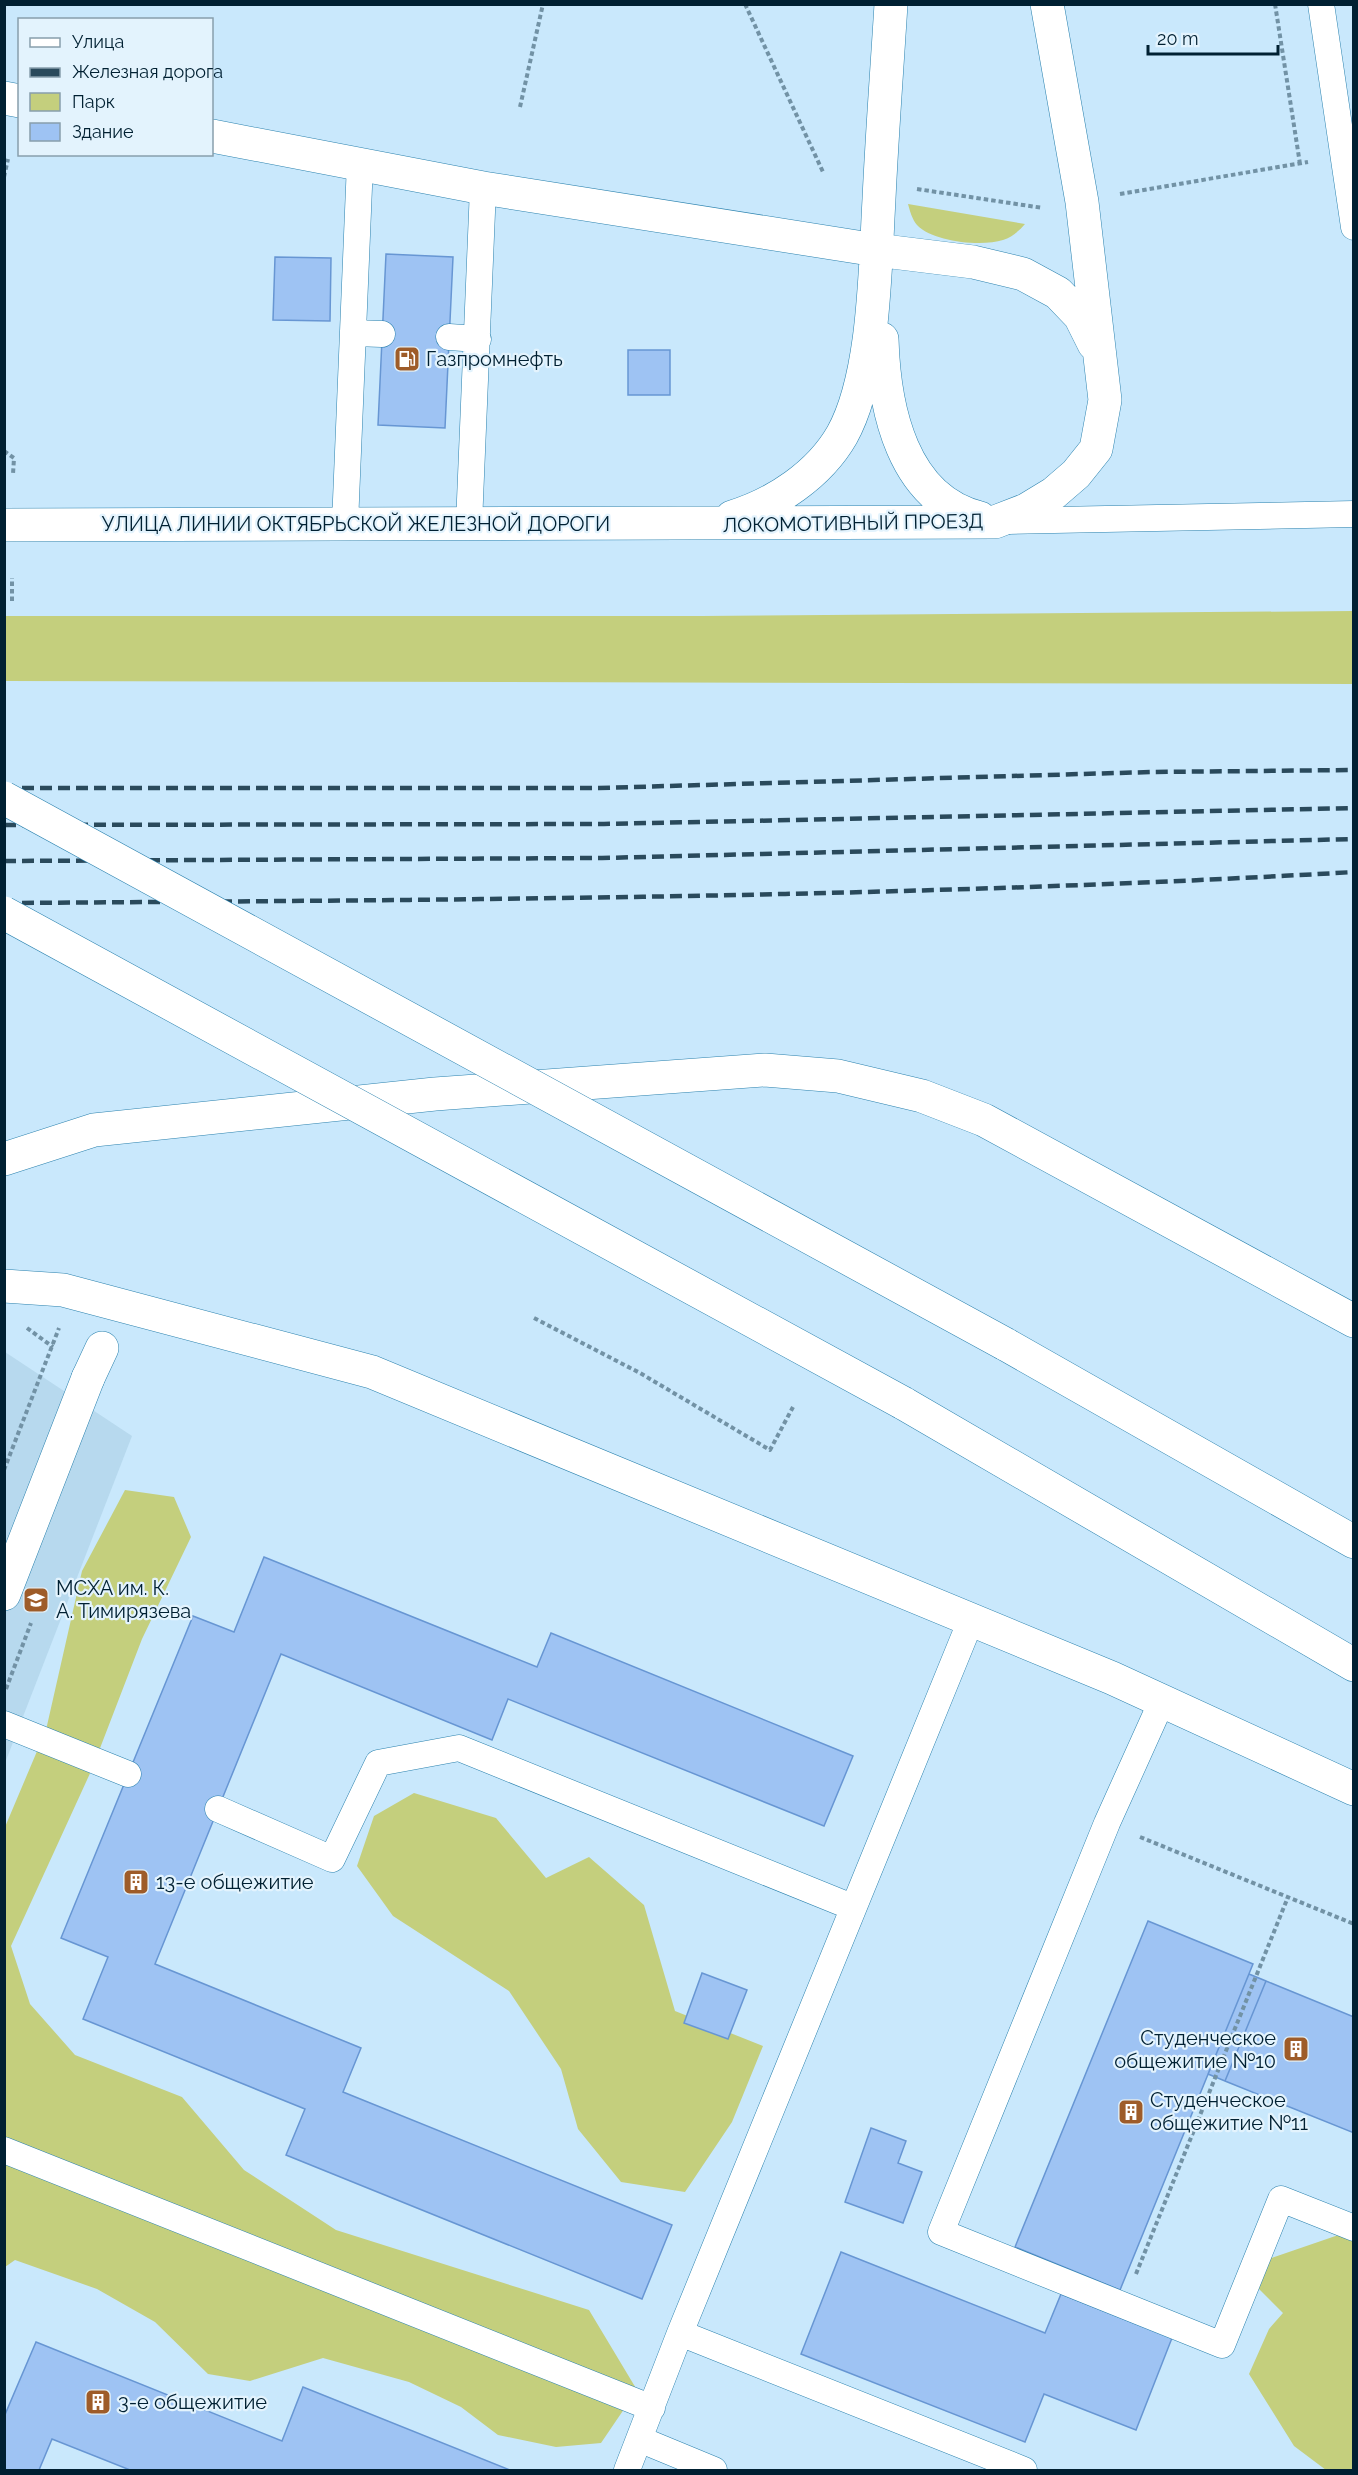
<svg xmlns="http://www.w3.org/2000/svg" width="1358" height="2475" font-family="Raleway,sans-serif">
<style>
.built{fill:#b7d9ee}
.green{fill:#c4cf7d}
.building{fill:#9ec3f3;stroke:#6796d3;stroke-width:1.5}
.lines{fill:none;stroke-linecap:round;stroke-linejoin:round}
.service-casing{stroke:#2b82ae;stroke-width:27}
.pedestrian-casing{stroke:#2b82ae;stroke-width:34}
.minor-casing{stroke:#2b82ae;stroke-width:34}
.tertiary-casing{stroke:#2b82ae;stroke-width:34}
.primary-casing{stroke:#2b82ae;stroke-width:34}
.path{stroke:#7292a5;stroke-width:4;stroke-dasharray:4.5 3;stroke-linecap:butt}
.service{stroke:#fff;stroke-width:26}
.pedestrian{stroke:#fff;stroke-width:33}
.minor{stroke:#fff;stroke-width:33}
.tertiary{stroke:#fff;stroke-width:33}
.primary{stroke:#fff;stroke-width:33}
.rail{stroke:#2a4a5c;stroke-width:4.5;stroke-dasharray:12 6;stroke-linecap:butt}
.primary-bridge-casing{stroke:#2b82ae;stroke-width:34;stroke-linecap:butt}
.primary-bridge{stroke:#fff;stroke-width:33}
.labels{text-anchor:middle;stroke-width:4.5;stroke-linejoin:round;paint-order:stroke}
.poi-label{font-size:20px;fill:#002032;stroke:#e3f3fd;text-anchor:start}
.street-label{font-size:20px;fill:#002032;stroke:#e3f3fd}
</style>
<rect width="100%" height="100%" fill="#c9e8fc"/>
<!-- built -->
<path class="built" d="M5 1352 132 1436 5 1763Z"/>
<!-- green -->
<path class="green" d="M908 204 1025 224C1019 231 1012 237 1003 240 982 247 933 242 917 225 912 219 910 211 908 204Z
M1353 611V684L5 681V616H702Z
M125 1490 174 1497 191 1537 142 1639 92 1769 11 1946 30 2004 75 2055 182 2097 244 2170 336 2230 589 2310 637 2390 601 2443 556 2447 498 2435 461 2407 409 2382 323 2358 250 2381 208 2374 155 2322 97 2289 15 2260 5 2267V1827L46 1730 82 1571Z
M414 1793 496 1818 546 1878 589 1857 644 1905 675 2011 763 2046 732 2122 685 2192 621 2182 578 2129 561 2069 509 1991 393 1916 357 1866 374 1816Z
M1353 2230V2470H1326L1294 2446 1249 2374 1269 2329 1283 2313 1250 2280 1260 2262Z"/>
<!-- building -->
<path class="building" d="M386 254 453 257 445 428 378 425Z
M275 257 331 258 330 321 273 320Z
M628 350H670V395H628Z
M264 1557 537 1667 551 1633 853 1756 824 1826 508 1699 492 1740 281 1654 155 1964 361 2048 343 2092 672 2225 642 2299 286 2155 305 2109 83 2019 108 1957 61 1938 193 1616 234 1632Z
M1148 1921 1253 1964 1120 2290 1015 2247Z
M702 1973 747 1990 728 2039 684 2023Z
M1249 1974 1266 1981 1225 2081 1208 2074Z
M1266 1981 1354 2017V2133L1225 2081Z
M871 2128 906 2141 898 2163 922 2172 903 2223 845 2202Z
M841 2252 1045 2333 1061 2294 1172 2338 1136 2430 1044 2394 1025 2442 801 2354Z
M36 2342 282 2441 303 2387 510 2470H130L52 2439 39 2470H4V2417Z"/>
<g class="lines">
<!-- service casing -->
<g class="service-casing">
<path id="service" d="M1321 4 1354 227
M354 333 382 334
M449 337 478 339
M1007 521 1354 514
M345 524 360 163
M469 524 483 188
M1162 1701 1107 1823 941 2232 1222 2345 1281 2199 1354 2228
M4 1724 128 1774
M218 1809 332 1859 378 1763 459 1748 852 1907
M4 2150 652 2408
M680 2333 1024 2470
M639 2439 714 2470
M627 2470 680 2333 971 1620"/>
</g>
<!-- pedestrian casing -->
<g class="pedestrian-casing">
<path id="pedestrian" d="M4 1594 88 1378"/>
</g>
<!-- minor casing -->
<g class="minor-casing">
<path id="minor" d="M88 1378 102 1348"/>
</g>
<!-- tertiary casing -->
<g class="tertiary-casing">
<path id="tertiary" d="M4 98 20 101
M212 136 483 188 876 250 973 262 1023 274 1058 293 1080 316 1094 344
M882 339C884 408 902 499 980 518
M732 517C775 504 819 475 842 435 875 376 875 268 879 199 882 134 887 69 891 4
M4 525 995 522 1026 510 1054 493 1076 474 1096 449 1105 400 1082 202 1047 4"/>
</g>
<!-- primary casing -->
<g class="primary-casing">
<path id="primary" d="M4 1159 94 1130 435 1094 765 1070 838 1076 922 1096 984 1120 1354 1321
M4 1286 63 1290 372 1372 1112 1678 1354 1789
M1005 1344 1354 1542
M903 1403 1354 1665"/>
</g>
<!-- path -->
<path class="path" d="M745 4 823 172
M1275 4 1300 164
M520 107 543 4
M4 177 8 159
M917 189 1043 208
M1120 194 1308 162
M4 451 14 458 13 474
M12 601V578
M534 1318 640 1373 770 1450 793 1407
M27 1328 53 1347
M4 1470 59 1328
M6 1689 31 1623
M1140 1837 1354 1924
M1136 2274 1288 1897"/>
<!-- service -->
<use href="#service" class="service"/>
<!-- pedestrian -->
<use href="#pedestrian" class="pedestrian"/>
<!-- minor -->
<use href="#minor" class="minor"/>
<!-- tertiary -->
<use href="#tertiary" class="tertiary"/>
<!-- primary -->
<use href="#primary" class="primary"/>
<!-- rail -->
<path class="rail" d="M4 788H599L1151 772 1354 770
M4 825 604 824 1354 808
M4 861 602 858 1354 839
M4 903C454 900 904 898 1354 872"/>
<!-- primary-bridge casing -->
<g class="primary-bridge-casing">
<path id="primary-bridge" d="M4 798 1005 1344
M4 913 903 1403"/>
</g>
<!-- primary-bridge -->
<use href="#primary-bridge" class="primary-bridge"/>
</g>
<!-- icons -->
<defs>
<g id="fuel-square" transform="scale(1.35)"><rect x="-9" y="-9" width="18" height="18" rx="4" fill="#9e5c29" stroke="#e3f3fd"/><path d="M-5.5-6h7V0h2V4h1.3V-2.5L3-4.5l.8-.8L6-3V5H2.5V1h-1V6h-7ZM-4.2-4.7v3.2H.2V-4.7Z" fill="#fff"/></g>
<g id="university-square" transform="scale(1.35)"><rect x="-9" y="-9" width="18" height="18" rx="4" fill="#9e5c29" stroke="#e3f3fd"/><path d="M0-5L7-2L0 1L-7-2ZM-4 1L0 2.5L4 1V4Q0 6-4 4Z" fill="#fff"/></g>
<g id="building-square" transform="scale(1.35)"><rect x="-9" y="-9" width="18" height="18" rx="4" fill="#9e5c29" stroke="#e3f3fd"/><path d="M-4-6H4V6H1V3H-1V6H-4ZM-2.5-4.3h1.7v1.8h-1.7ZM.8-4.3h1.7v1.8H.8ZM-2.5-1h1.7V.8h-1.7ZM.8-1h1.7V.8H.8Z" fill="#fff"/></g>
</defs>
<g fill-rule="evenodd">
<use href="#fuel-square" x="407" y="359"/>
<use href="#university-square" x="36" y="1600"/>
<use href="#building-square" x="136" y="1882"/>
<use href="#building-square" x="1296" y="2049"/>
<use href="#building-square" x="1131" y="2112"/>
<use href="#building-square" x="98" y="2402"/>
</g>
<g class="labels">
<!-- poi labels -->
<g class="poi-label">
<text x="426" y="366">Газпромнефть</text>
<text x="56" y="1595">МСХА им. К.<tspan x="56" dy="23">А. Тимирязева</tspan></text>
<text x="156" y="1889">13-е общежитие</text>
<text x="1276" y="2045" text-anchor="end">Студенческое<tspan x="1276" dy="23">общежитие №10</tspan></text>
<text x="1150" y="2107">Студенческое<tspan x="1150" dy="23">общежитие №11</tspan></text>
<text x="118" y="2409">3-е общежитие</text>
</g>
<!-- street labels -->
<g class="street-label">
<text transform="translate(853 523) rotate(-1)" y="7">ЛОКОМОТИВНЫЙ ПРОЕЗД</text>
<text x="356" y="531">УЛИЦА ЛИНИИ ОКТЯБРЬСКОЙ ЖЕЛЕЗНОЙ ДОРОГИ</text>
</g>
</g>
<!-- border -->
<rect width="1358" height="2475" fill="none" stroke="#002032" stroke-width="12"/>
<!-- legend -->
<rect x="18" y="18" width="195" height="138" fill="#e3f3fd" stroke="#889fac" stroke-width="1.5"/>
<rect x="30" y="38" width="30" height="9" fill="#ffffff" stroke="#889fac" stroke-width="1.5"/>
<text x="72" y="48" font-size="18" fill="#002032">Улица</text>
<rect x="30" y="68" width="30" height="9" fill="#2a4a5c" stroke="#889fac" stroke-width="1.5"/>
<text x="72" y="78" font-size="18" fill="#002032">Железная дорога</text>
<rect x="30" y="93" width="30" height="18" fill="#c4cf7d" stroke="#889fac" stroke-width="1.5"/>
<text x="72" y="108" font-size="18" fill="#002032">Парк</text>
<rect x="30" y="123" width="30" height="18" fill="#9ec3f3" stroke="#889fac" stroke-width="1.5"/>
<text x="72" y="138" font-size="18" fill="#002032">Здание</text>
<!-- scale -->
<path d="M1148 45v9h130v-9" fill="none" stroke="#002032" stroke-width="3"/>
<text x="1157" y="45" font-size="18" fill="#002032" stroke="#e3f3fd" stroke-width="4.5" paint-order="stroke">20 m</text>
</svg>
